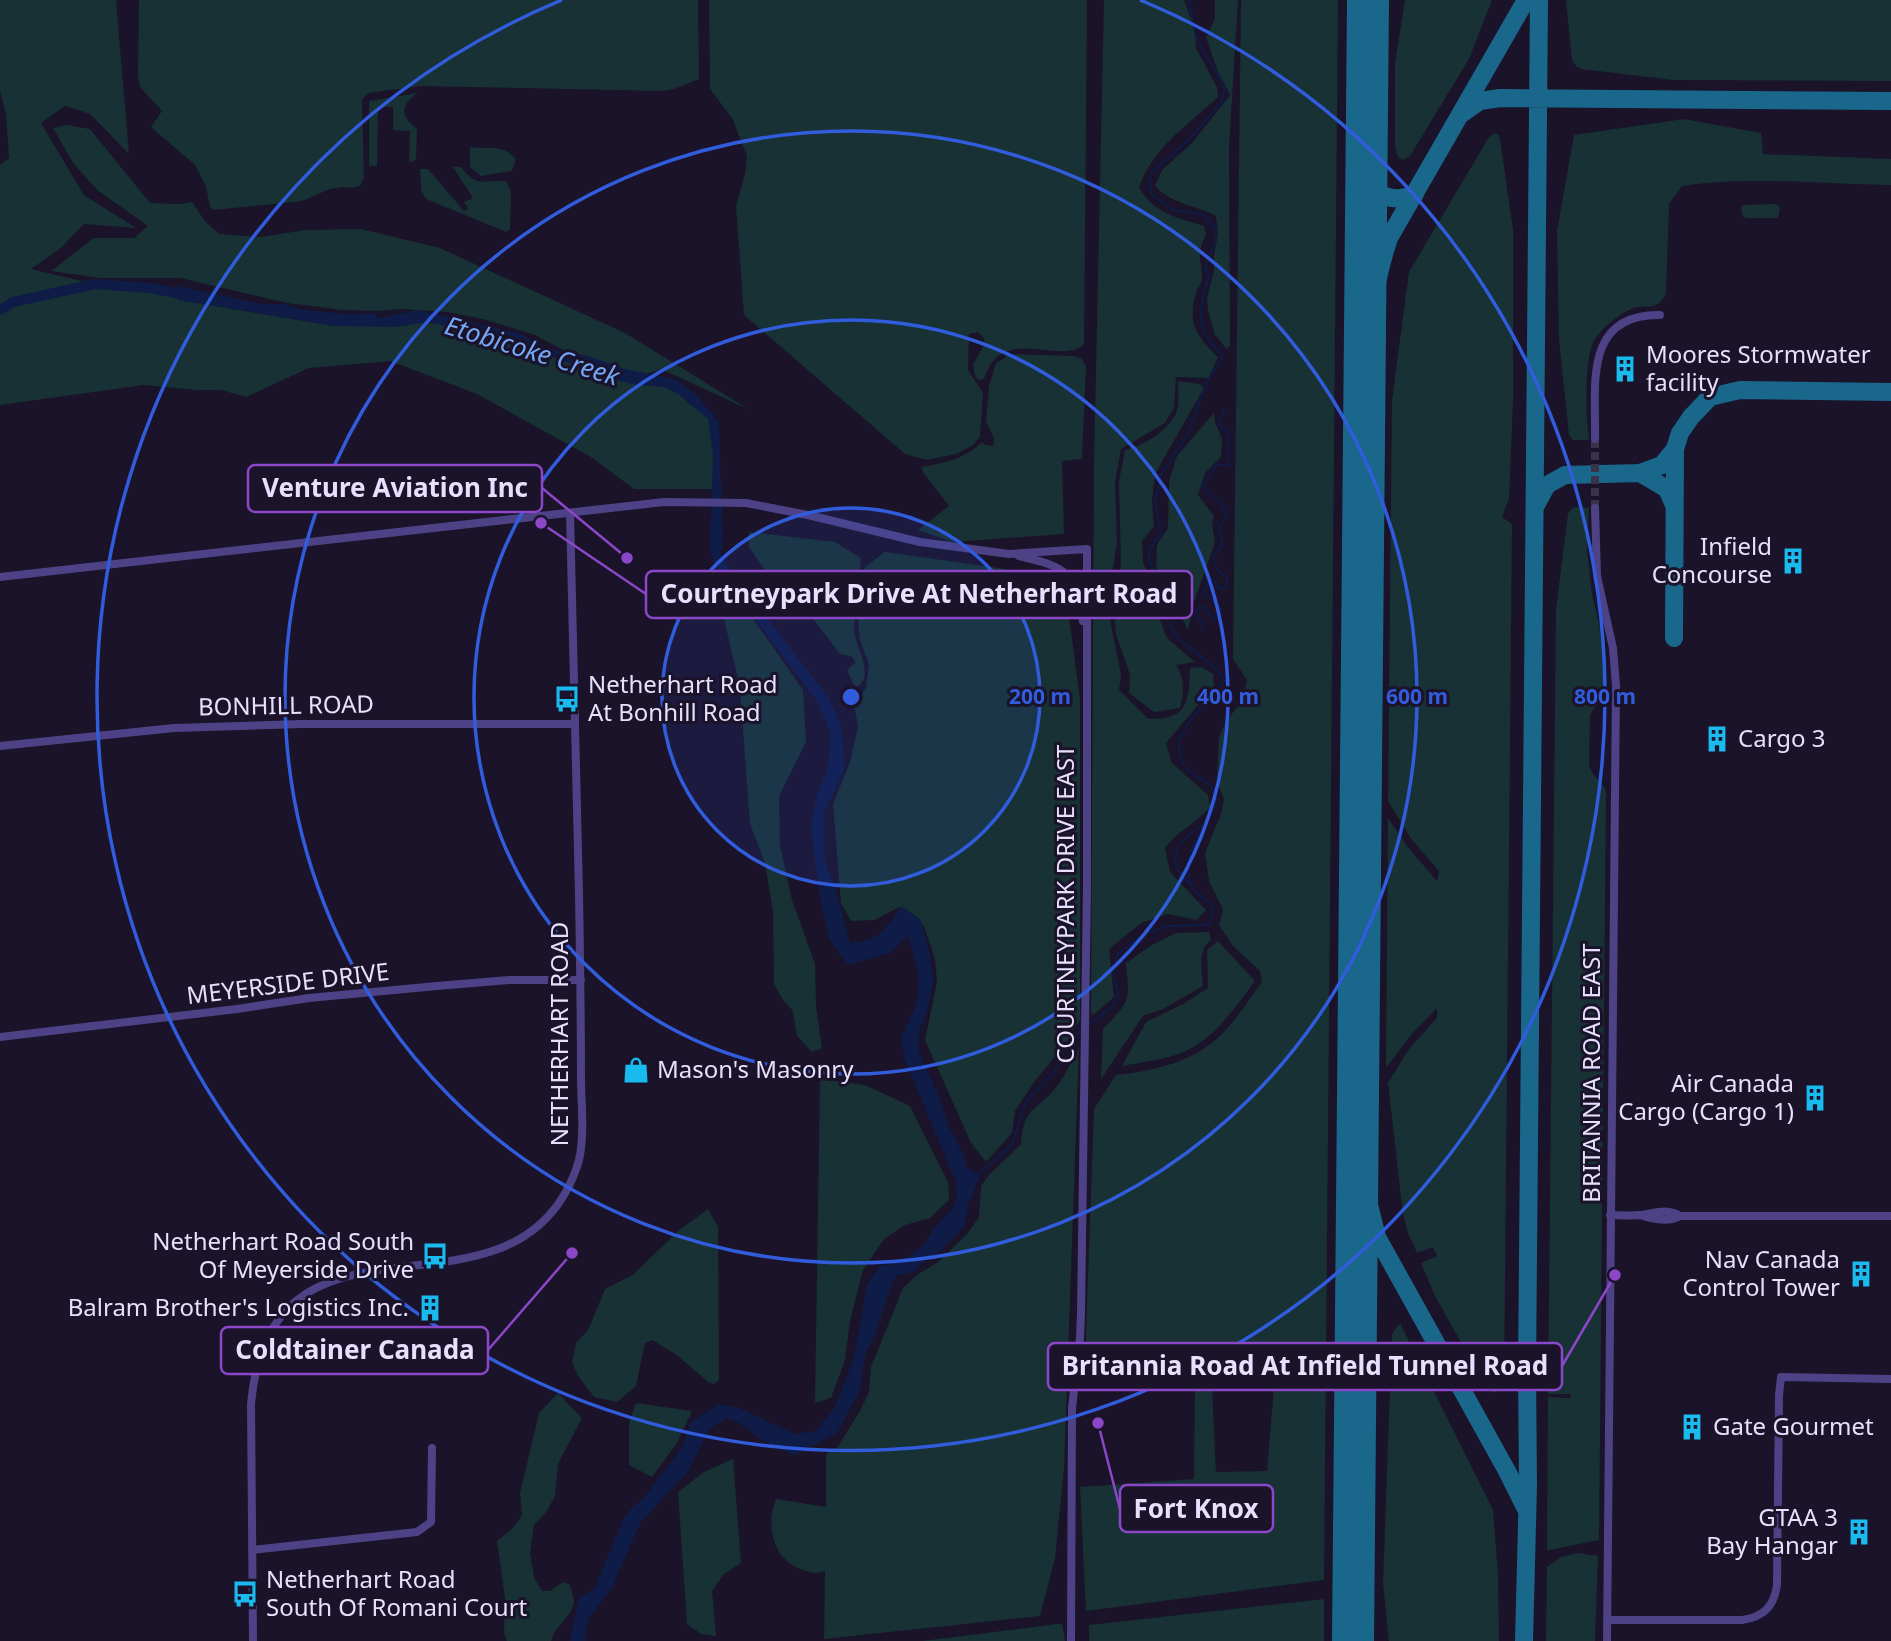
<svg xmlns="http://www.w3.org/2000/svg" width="1891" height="1641" font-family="'Noto Sans',sans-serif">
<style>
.green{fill:#173134}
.water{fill:#0f1c47}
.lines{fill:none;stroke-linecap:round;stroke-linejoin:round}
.stream{stroke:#0f1c47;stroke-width:2}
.river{stroke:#0f1c47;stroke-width:10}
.taxiway{stroke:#1a678c;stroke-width:18}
.runway{stroke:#1a678c;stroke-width:42}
.minor-tunnel{stroke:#39324a;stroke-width:8;stroke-dasharray:8 4;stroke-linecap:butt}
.minor{stroke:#4e4286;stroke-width:8}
.ring{fill:none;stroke:#315cdc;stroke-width:3.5}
.labels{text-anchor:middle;stroke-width:6;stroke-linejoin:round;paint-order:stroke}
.poi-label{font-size:24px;fill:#e6dffd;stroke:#1a132a;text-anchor:start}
.street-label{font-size:24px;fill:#e6dffd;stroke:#1a132a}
.water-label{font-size:26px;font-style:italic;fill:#74a7f5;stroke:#1a132a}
.centre{fill:#315cdc;stroke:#1a132a;stroke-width:3.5}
.ring-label{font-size:21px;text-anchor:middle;font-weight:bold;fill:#315cdc;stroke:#1a132a;stroke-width:6;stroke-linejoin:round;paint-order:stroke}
.leader{fill:none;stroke:#8b47c8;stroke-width:2.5}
.callout-dot{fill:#8b47c8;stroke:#1a132a;stroke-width:2.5}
.callout{fill:#1a132a;stroke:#8b47c8;stroke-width:2.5}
.callout-label{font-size:26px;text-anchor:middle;font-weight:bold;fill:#e6dffd}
</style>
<rect width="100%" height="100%" fill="#1a132a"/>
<!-- green -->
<path class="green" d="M0 0H116L129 154 90 114 65 106 41 123 84 195 136 228 84 224 62 247 31 269 95 284 150 288 322 321 421 319 667 382 712 417 718 489H634L591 457 477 394 390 361 309 368 246 397 221 390H197L144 385 0 405V165L9 158 6 115 0 90Z
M139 0H698L699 79 674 89 662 91 420 86 368 93 362 100 364 177 360 186 352 188 342 187 330 189 302 201 214 210 210 207 206 186 195 165 151 127 162 111 140 87 138 75Z
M709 0H1087L1084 344C1060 367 1002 322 984 379L979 380 975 376 973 364 983 347 984 338 978 332 969 334 968 370 983 393 980 437 972 446 956 454 927 460 905 454 744 315 736 206 745 174 747 156 732 118 710 89Z
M1104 0H1184L1195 29 1196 48 1217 87 1218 97C1187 126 1153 147 1139 188 1157 215 1174 216 1204 226L1206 234C1196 256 1201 255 1202 277 1202 283 1198 287 1196 293 1187 324 1197 337 1218 357L1209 378 1176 377 1174 408 1165 423 1121 449 1115 482 1117 543 1107 605 1121 674 1119 690 1148 719C1190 719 1188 702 1190 668L1202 667 1213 674 1214 686 1166 743 1172 763 1208 795 1210 807C1196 824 1178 830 1165 848L1170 872 1206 910 1197 920 1168 914 1141 923 1109 949 1114 997 1093 1015 1091 1013 1094 462Z
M1215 0H1238L1229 148 1230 346 1227 349 1215 335 1208 311 1207 298 1214 271V255L1218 233 1216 216C1195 205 1172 204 1155 186L1162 170 1193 142 1230 95 1218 72 1206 37 1215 19Z
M1241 0H1338L1324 1580 1086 1611 1080 1487 1194 1479 1195 1388 1212 1389 1216 1472 1267 1471 1275 1375 1265 1357 1257 1352 1246 1374 1097 1366 1085 1360 1094 1109 1116 1075C1148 1072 1188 1063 1213 1042 1233 1026 1247 1002 1262 982L1260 971 1233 946 1219 925 1223 910 1209 881 1205 853 1221 814 1224 799 1217 782 1219 738 1225 723 1244 698 1247 680 1233 659Z
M1405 0H1492L1469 59 1410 156 1402 160 1397 155 1395 147V63Z
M1566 0H1891V81L1673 80 1581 69 1576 66 1572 60Z
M417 93C400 107 400 115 417 129L416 160 409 162 410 131 393 130V107H378L377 166H369V101Z
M1684 119 1761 133 1763 154 1891 159V185C1824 184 1748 176 1682 186L1669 204 1666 294C1655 314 1644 302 1629 310 1617 316 1599 330 1593 343 1584 363 1586 417 1589 440H1573L1569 435 1559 339 1557 231 1574 135Z
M66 125 90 129 150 203 179 204 192 202 205 221 219 234 260 237 306 230 361 229 440 248 625 333 750 410 661 369 642 376 569 353 535 335 483 319 447 312 402 309 379 311 342 310 287 303 180 278H100L51 271 94 238H134L148 226 97 190 73 163 53 128Z
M1495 133 1499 135 1500 140 1513 229V402L1509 499 1502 517 1512 524 1504 1387 1502 1390 1493 1393 1481 1378 1435 1296 1421 1263 1437 1256 1433 1247 1417 1253 1408 1233 1403 1214 1388 1083 1409 1049 1437 1018V1008L1410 1036 1387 1067 1386 1065 1388 818 1407 846 1437 881 1439 871 1412 840 1388 801 1392 400 1409 272 1489 137Z
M470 147C488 150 503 143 516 159L512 171 481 176 470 167Z
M453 167H461C479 191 485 177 507 182L511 192 510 230 506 232 426 199 421 190 420 169H428L464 211 468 209 464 202 473 198Z
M1776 204 1780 207 1778 218H1748L1743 217 1741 208 1743 205Z
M1011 354 1074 356 1082 359 1086 366 1082 459 1062 461 1064 534 952 542 918 530 949 506 923 472 921 467C944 463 965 459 982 442L985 445 993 446 994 438 986 422 989 386 996 363Z
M1178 381 1200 384 1204 388 1155 474 1152 501 1154 526 1142 541 1143 562 1152 585 1153 601 1167 638 1195 662 1176 665C1185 679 1184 692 1180 708L1154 712 1129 693 1130 675 1116 634 1114 610 1121 564 1119 481 1125 450C1144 445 1165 433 1175 415 1180 407 1178 391 1178 381Z
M1214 413 1215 422 1222 439 1221 457 1205 473 1198 495 1214 516 1212 523 1215 542 1194 602 1188 630 1156 567 1157 545 1168 528 1169 481 1177 456Z
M1573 507 1589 508 1587 549 1592 594 1599 624 1606 669 1604 693 1590 715 1589 765 1593 774 1605 788 1606 795 1599 1540 1550 1550H1547L1548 1397 1570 1398 1571 1394H1548L1556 609 1568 514Z
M749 532 835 542 861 558 854 630C855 648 877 676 855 688L847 670 856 662 851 656 840 654 814 620 791 608 749 547Z
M885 552 1041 574 1061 589 1070 624 1080 699V1020L1066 1043 1035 1081 1015 1111 1012 1133 986 1162 971 1143 925 1040 937 982 935 959 924 926 899 907 875 920 851 921 841 903 833 804 850 762 858 726 854 705 866 688 869 665 860 640 858 622 865 567Z
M713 571 730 586 803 690 806 742 779 796 780 846 792 900 815 964 816 1007 822 1048 812 1052 797 1036 793 1011 783 1000 774 984 773 911 765 863 750 824 740 688Z
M1209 932 1211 940C1197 950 1202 970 1203 986L1163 1009 1143 1016 1101 1079 1103 1029C1130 1000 1130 1003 1126 963L1150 946 1176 933Z
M1218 941 1255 981C1233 1010 1212 1043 1176 1055 1159 1060 1139 1063 1122 1066L1146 1022 1183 1004 1208 988 1207 950Z
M1079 1047 1064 1468 1055 1558 1040 1616 824 1639 825 1571C818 1574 810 1573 803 1570 773 1561 765 1525 776 1499L826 1507V1454L837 1448 860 1411 869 1392 871 1367 903 1288 917 1275 938 1262 967 1234 979 1217 981 1186 989 1175 1021 1144C1024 1108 1033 1113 1054 1090 1065 1077 1071 1062 1079 1047Z
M820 1079 865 1085 910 1106 948 1182 949 1200 930 1218 905 1225 884 1239 863 1270 850 1321 845 1360 831 1398 815 1403Z
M708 1209 718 1227 719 1380 714 1384 708 1382 677 1355 652 1340 645 1343 636 1386 617 1402 594 1397 578 1376 572 1362 576 1343 588 1330 605 1289 633 1275 678 1231Z
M1400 1323 1493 1510 1498 1575 1499 1641H1389L1383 1583 1392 1334Z
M558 1393 582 1418 558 1464 555 1496 547 1511 534 1525 530 1553 534 1577 542 1591H550L563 1582 570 1585C571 1589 574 1597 574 1602 572 1617 554 1627 551 1641H507L504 1633 505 1598 497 1541 513 1528 522 1515 520 1493 539 1413Z
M636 1403 692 1411 677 1443 652 1477 629 1465V1423Z
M733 1459 741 1563 724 1574 712 1591 716 1636 701 1634 687 1624 678 1492 704 1472Z
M1578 1553 1598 1556 1595 1641H1546L1547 1567 1561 1557Z
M1324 1599V1641H1089V1625Z
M1057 1624H1062L1065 1641H922Z"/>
<!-- water -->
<path class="water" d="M177 286 262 304H283L299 309 353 315 372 313 380 318 418 310 519 333 548 348 588 356 625 369 675 379 696 394 719 422 723 538 721 554 731 571 828 697 841 725 845 768 824 813 825 863 836 890 850 943C878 941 887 929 901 906L920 919 928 946 934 982 927 1012 920 1028 918 1050 941 1101 948 1125 963 1154 972 1185 964 1227 932 1259 928 1258 913 1272 898 1275 892 1283 874 1338 866 1353 862 1372 861 1389 837 1433 794 1455C783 1450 772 1445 761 1439 748 1431 742 1422 727 1418L709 1429 687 1473 641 1522 611 1589 590 1617 585 1632V1641H570L579 1597 594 1590 623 1520 633 1506 644 1498 683 1446 691 1422 719 1404 739 1408 795 1434 816 1431 833 1410 839 1397 854 1357 867 1286 880 1265H888L906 1258 924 1245 934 1228 953 1208 957 1197 956 1182 904 1058 901 1038 917 1003 919 976 908 935 891 953 848 965 829 939 819 892 811 826 817 794 828 768 831 733 816 700 715 566 710 551 713 455 708 419 678 394 665 387 637 385 617 380 547 355 438 324 421 323 395 327 333 326 178 300Z"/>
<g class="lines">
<!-- stream -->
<path class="stream" d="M1202 628 1200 620 1196 614 1198 608 1203 607 1215 620 1220 616V607L1203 592 1210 580H1214L1217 586 1224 589 1227 585V578L1218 571 1213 557 1222 546 1220 525 1228 515C1222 504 1211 496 1203 485L1217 464 1228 466V433L1219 425 1224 411
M1192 885C1163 862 1175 843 1201 826
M1089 1024 1112 1007 1118 994 1113 972 1118 954 1144 934 1168 926 1208 925C1221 898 1201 903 1192 886 1190 881 1188 869 1188 864 1189 844 1220 809 1216 795 1212 780 1193 778 1185 767 1180 759 1179 749 1178 741L1190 721 1225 680C1212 660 1193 654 1178 637 1172 630 1164 616 1163 608 1162 601 1164 594 1161 587 1151 564 1140 557 1161 535L1155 502 1162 473 1186 437 1208 380 1222 358V354C1194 330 1199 309 1209 277L1205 268 1215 242 1217 230 1203 214 1173 210 1152 195 1150 182 1152 172 1189 140 1221 103 1225 89 1196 37 1189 3 1191 0
M974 1178 1012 1145 1026 1101 1054 1072 1065 1049 1081 1030"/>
<!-- river -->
<path class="river" d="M0 310 13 302 95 284 150 288 192 296
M960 1168 974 1178 966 1196"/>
<!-- taxiway -->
<path class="taxiway" d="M1368 13 1369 0
M1463 113 1480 101 1500 98 1891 101
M1366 170C1370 196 1393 204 1415 194
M1365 365C1369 321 1375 280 1389 238L1526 0
M1640 473 1667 489 1674 505
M1536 505 1547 485 1565 475 1640 473 1662 465 1675 449 1680 433 1691 417 1710 397 1740 390 1891 392
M1674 638 1675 449
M1357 1134 1363 1181 1377 1237 1507 1471 1526 1509
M1524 1641 1528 1486 1527 1370 1539 0"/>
<!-- runway -->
<path class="runway" d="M1353 1641 1368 0"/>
<!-- minor-tunnel -->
<path class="minor-tunnel" d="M1595 508V439"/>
<!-- minor -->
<path class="minor" d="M1595 439C1596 385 1583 314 1660 315
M1595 508 1597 576 1613 648 1616 686 1607 1641
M1019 556C1066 567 1075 571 1083 621
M0 577 664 502 746 503 808 515 920 542 1009 554 1087 549V887L1081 1313 1080 1338 1072 1408 1071 1641
M0 746 174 728 302 724H574
M0 1037 237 1009 309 998 437 986 509 980H581
M1610 1215C1619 1215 1630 1216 1640 1215 1653 1214 1667 1207 1680 1216
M1640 1215C1652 1219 1668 1223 1680 1216H1891
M252 1550 417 1532 431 1522 432 1448
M1607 1620H1742C1764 1617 1774 1606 1777 1585L1779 1395 1781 1377 1891 1379
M253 1641 251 1404C271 1191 486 1327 564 1195 570 1185 576 1171 579 1160 585 1134 581 1103 581 1077 581 1016 580 955 579 894 575 767 572 640 570 513"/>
</g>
<!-- distance rings -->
<circle cx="851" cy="697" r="189" fill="#315cdc" fill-opacity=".12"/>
<g class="ring">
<circle cx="851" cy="697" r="189"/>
<circle cx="851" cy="697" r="377"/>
<circle cx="851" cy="697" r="566"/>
<path d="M1140 0A754 754 0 1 1 562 0"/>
</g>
<!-- icons -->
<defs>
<g id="building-bare" transform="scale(2.1)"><path d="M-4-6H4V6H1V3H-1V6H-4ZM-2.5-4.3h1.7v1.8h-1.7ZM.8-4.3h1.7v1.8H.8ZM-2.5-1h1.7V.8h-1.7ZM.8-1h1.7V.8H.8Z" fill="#19bbef" stroke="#1a132a" stroke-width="2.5" paint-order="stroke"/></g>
<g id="bus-bare" transform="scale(2.1)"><path d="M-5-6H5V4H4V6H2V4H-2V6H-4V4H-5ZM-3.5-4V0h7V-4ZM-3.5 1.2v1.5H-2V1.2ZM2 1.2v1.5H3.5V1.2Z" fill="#19bbef" stroke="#1a132a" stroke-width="2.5" paint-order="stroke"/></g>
<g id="shop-bare" transform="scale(2.1)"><path d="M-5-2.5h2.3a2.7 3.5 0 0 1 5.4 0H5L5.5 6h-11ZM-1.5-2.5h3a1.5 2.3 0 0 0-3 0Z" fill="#19bbef" stroke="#1a132a" stroke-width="2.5" paint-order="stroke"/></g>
</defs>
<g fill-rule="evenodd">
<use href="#building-bare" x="1625" y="369"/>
<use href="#building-bare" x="1793" y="561"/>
<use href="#bus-bare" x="567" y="699"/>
<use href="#building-bare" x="1717" y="739"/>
<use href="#shop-bare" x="636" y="1070"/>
<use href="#building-bare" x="1815" y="1098"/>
<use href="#bus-bare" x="435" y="1256"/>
<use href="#building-bare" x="1861" y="1274"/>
<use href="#building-bare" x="430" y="1308"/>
<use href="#building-bare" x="1692" y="1427"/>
<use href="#building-bare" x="1859" y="1532"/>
<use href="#bus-bare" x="245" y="1594"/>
</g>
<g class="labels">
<!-- poi labels -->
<g class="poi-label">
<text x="1646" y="363">Moores Stormwater<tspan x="1646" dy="28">facility</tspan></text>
<text x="1772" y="555" text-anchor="end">Infield<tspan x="1772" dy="28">Concourse</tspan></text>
<text x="588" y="693">Netherhart Road<tspan x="588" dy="28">At Bonhill Road</tspan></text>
<text x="1738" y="747">Cargo 3</text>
<text x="657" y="1078">Mason's Masonry</text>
<text x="1794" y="1092" text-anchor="end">Air Canada<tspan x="1794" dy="28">Cargo (Cargo 1)</tspan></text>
<text x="414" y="1250" text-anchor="end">Netherhart Road South<tspan x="414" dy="28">Of Meyerside Drive</tspan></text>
<text x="1840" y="1268" text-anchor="end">Nav Canada<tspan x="1840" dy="28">Control Tower</tspan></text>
<text x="409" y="1316" text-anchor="end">Balram Brother's Logistics Inc.</text>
<text x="1713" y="1435">Gate Gourmet</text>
<text x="1838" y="1526" text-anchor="end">GTAA 3<tspan x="1838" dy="28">Bay Hangar</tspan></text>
<text x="266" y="1588">Netherhart Road<tspan x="266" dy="28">South Of Romani Court</tspan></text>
</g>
<!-- street labels -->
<g class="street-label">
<text transform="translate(286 706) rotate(-1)" y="8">BONHILL ROAD</text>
<text transform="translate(1066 904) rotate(-90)" y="8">COURTNEYPARK DRIVE EAST</text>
<text transform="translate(288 984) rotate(-7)" y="8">MEYERSIDE DRIVE</text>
<text transform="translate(560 1034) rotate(-90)" y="8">NETHERHART ROAD</text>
<text transform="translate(1592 1073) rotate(-90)" y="8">BRITANNIA ROAD EAST</text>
</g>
<!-- water labels -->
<g class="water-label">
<text transform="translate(532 351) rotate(17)" y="9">Etobicoke Creek</text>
</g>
</g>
<circle cx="851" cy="697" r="10" class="centre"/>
<g class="ring-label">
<text x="1040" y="704">200 m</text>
<text x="1228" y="704">400 m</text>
<text x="1417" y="704">600 m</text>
<text x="1605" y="704">800 m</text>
</g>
<!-- callouts -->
<path class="leader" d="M627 558L542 488M541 523L646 594M572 1253L488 1350M1615 1275L1562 1366M1098 1423L1120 1509"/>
<g class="callout-dot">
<circle cx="627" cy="558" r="7"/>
<circle cx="541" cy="523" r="7"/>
<circle cx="572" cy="1253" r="7"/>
<circle cx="1615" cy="1275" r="7"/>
<circle cx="1098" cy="1423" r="7"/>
</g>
<g class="callout">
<rect x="248" y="465" width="294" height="47" rx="7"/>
<rect x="646" y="571" width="546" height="47" rx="7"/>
<rect x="221" y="1327" width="267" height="47" rx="7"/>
<rect x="1048" y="1343" width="514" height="47" rx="7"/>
<rect x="1120" y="1485" width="153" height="47" rx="7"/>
</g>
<g class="callout-label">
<text x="395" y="497">Venture Aviation Inc</text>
<text x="919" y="603">Courtneypark Drive At Netherhart Road</text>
<text x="355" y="1359">Coldtainer Canada</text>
<text x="1305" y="1375">Britannia Road At Infield Tunnel Road</text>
<text x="1196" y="1518">Fort Knox</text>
</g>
</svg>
